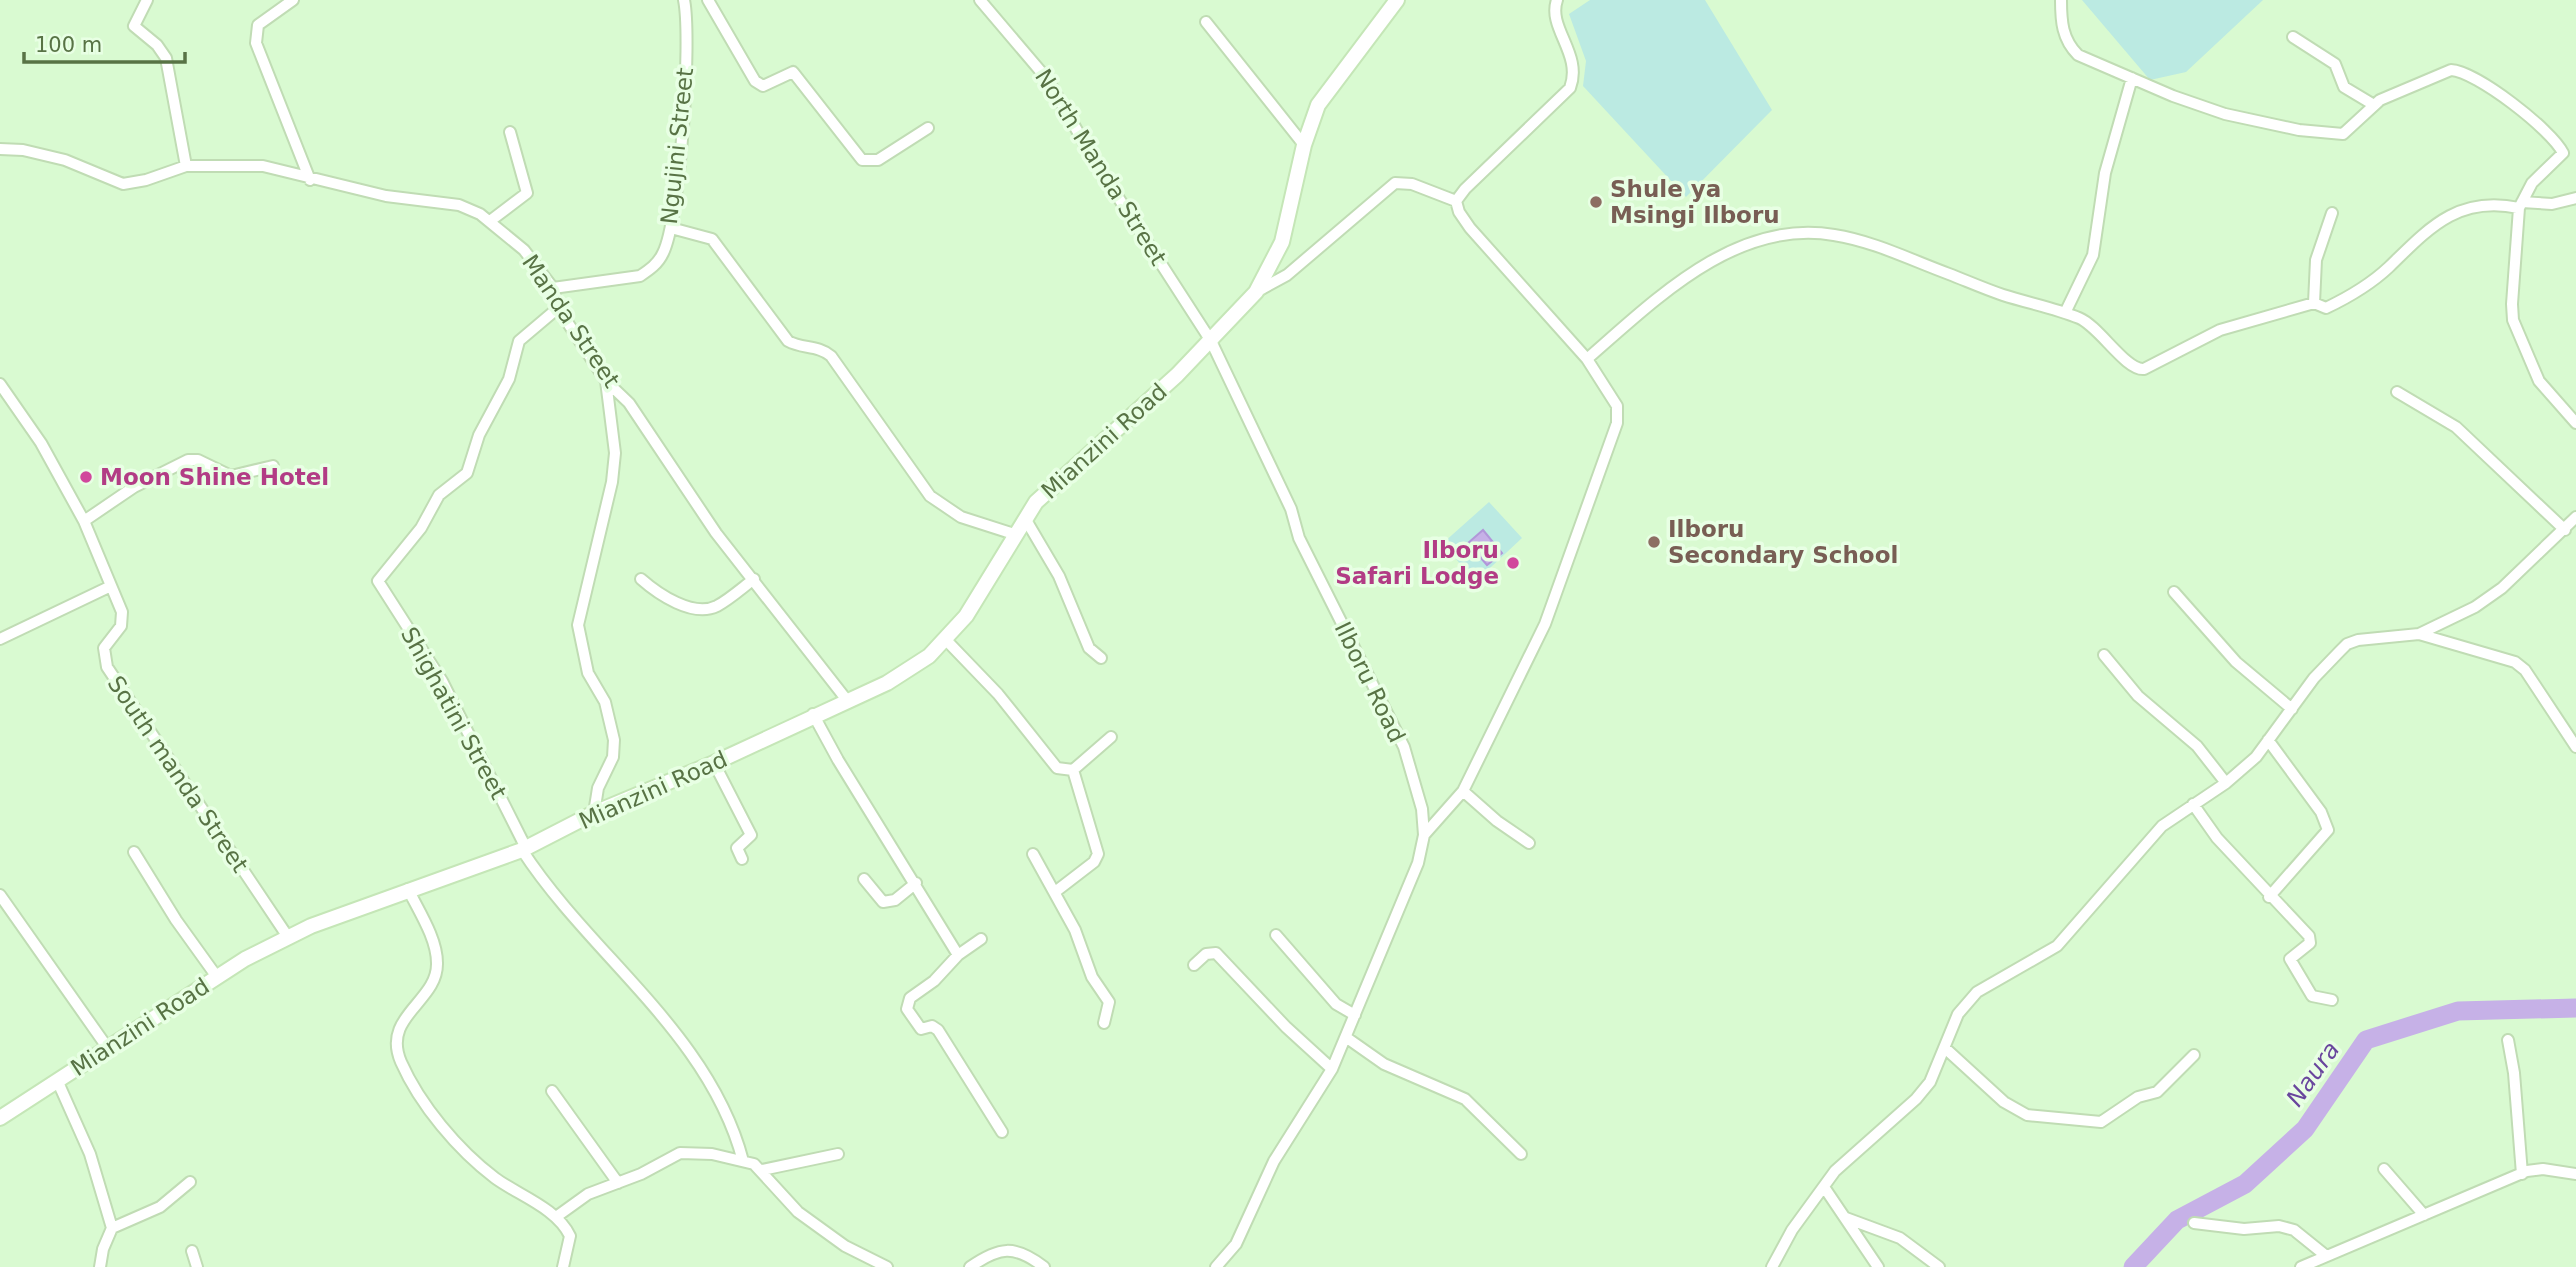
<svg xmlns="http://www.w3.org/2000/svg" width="2576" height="1267" font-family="'DejaVu Sans',sans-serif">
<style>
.residential{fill:#d9fad1}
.green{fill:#bbeae2}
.water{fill:#c6b1e7;stroke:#b197d9;stroke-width:2}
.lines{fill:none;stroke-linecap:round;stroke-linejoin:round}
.river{stroke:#c6b1e7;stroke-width:19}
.street-casing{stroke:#c0dcb4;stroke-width:14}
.secondary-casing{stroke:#c5e6b7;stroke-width:18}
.street{stroke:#fff;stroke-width:10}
.secondary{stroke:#fff;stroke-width:14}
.education-dot{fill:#8d6e63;stroke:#e8ffe4;stroke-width:2.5}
.hotel-dot{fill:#d1479c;stroke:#e8ffe4;stroke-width:2.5}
.labels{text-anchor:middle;stroke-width:7;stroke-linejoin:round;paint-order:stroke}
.street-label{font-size:23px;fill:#587345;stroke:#e8ffe4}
.education-label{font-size:23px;font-weight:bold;fill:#785e54;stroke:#e8ffe4;text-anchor:start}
.hotel-label{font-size:23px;font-weight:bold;fill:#b23c85;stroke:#e8ffe4;text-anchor:start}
.water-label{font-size:24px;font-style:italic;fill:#69469d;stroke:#e8ffe4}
</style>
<rect width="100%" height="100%" fill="#e2fddd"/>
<!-- residential -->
<path class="residential" d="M0 0H2576V1267H0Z"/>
<!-- green -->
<path class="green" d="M1590 0H1705L1772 110 1686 197 1583 86 1586 61 1569 14Z
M2082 0H2263L2186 72 2150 80Z
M1489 502 1522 538 1475 582 1443 543Z"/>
<!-- water -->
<path class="water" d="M1483 530 1502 553 1487 565 1468 543Z"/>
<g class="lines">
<!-- river -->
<path class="river" d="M2133 1267 2177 1220 2245 1184 2305 1129 2366 1040 2458 1011 2576 1008"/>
<!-- street casing -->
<g class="street-casing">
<path id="street" d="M147 0 134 26 157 45 166 58 186 166
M293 0 258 25 256 43 310 180
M708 0 755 81 763 86 793 72 862 160H878L928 128
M980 0 1048 80 1094 160 1211 341 1291 509 1299 538 1404 747 1422 809 1424 835 1418 863 1332 1069 1274 1161 1236 1244 1216 1267
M2061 0C2061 21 2062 39 2078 55L2173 96 2225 114 2299 130 2343 134 2380 100 2451 70C2476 71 2552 130 2563 153L2532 183 2519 208 2512 304 2513 320 2539 381 2576 423
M1206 22 1304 145
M2293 37 2335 64 2344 87 2374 105
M0 149 23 150 65 160 123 184 146 180 186 166H263L386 196 459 205 480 214 524 250 553 288 558 308 606 381 629 403 716 533 846 699
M2522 202 2552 204 2576 198
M490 221 527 193 510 132
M671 228 712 239 788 341C802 349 818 345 831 356L930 496 961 517 1017 535
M553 288 640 276C649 270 658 264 663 253 680 220 692 39 684 0
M1256 292 1287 275 1395 183 1412 184 1456 201
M2314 303 2316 260 2332 213
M2065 313 2093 255 2105 173 2132 78
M1587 359C1655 300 1736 218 1834 235 1873 241 1911 260 1949 274 1967 281 1985 289 2003 295 2028 303 2055 308 2079 318 2099 326 2126 371 2144 369L2220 330 2314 303 2326 308C2349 297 2371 284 2389 267 2429 228 2458 195 2519 208
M0 384 41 443 84 521 122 612 121 626 104 648 107 667 288 937
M2397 392 2456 427 2565 530
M1026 520 1059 576 1089 648 1101 658
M84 521 134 487 188 460H198L231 476 273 466
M641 579C658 594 693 618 717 606 730 599 742 588 754 579
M2174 592 2236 662 2292 709
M2419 634 2515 662 2525 670 2576 747
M0 639 111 586
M947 641 998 694 1057 768 1073 770 1111 737
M2104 655 2138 696 2197 746 2226 783
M813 714 838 760 958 955
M2268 740 2321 812 2328 830 2269 897
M714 763 751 835 737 848 742 859
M1463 791 1497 821 1529 843
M2193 804 2217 838 2309 936 2310 943 2290 959 2312 996 2332 1000
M594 813 598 788 613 757 614 740 605 702 588 673 578 625 612 482 615 453 606 381
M1424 835 1463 791 1545 624 1617 423V406L1587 359 1470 228 1459 212 1456 201 1465 189 1570 88C1583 54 1547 28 1557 0
M526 848 442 681 378 581 421 528 439 495 467 473 479 435 509 379 519 341 558 308
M522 850C591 956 710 1034 743 1161
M134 852 176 920 217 977
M1033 854 1075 930 1092 977 1109 1002 1104 1023
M864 879 883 902 895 900 916 883
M408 889C418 910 437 938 437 963 438 1002 381 1016 401 1062 420 1105 458 1150 495 1178 518 1195 557 1208 570 1236L563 1267
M1055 892 1094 862 1098 854 1073 770
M0 895 107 1047
M1276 935 1336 1004 1355 1015
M981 939 958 955 934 981 910 998 907 1009 921 1029 932 1026 938 1030 1002 1132
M1194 965 1206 954 1216 953 1286 1027 1332 1069
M1347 1038 1384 1064 1465 1099 1521 1154
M2508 1040 2514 1073 2522 1174
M1946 1049 2004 1102 2027 1115 2101 1122 2138 1097 2157 1092 2194 1055
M57 1080 90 1154 112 1228 103 1249 100 1267
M552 1091 618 1183
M2384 1169 2424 1215
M762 1170 838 1154
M1824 1187 1878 1267
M556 1217 588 1194 641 1174 680 1153 712 1154 754 1164 798 1212 845 1246 887 1267
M1846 1218 1900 1238 1939 1267
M2194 1223 2244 1229 2279 1226 2294 1230 2325 1255
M112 1228 160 1207 190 1182
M192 1251 197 1267
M970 1267C999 1247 1014 1244 1044 1267
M1772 1267 1792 1230 1835 1171 1916 1099 1930 1082 1958 1014 1977 992 2057 946 2162 826 2226 783 2256 757 2314 678 2340 651 2347 644 2358 640 2419 634 2475 607 2502 588 2576 517
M2301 1267 2527 1171 2543 1169 2576 1174"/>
</g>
<!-- secondary casing -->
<g class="secondary-casing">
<path id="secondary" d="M0 1118 245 959 311 926 522 850 594 813 714 763 887 683 929 656 966 616 1036 502 1177 375 1256 292 1282 242 1304 145 1318 105 1397 0"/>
</g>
<!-- street -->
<use href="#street" class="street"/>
<!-- secondary -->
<use href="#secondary" class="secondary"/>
</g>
<!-- markers -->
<g class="education-dot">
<circle cx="1596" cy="202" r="7"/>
<circle cx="1654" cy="542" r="7"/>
</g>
<g class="hotel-dot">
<circle cx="86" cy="477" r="7"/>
<circle cx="1513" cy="563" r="7"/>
</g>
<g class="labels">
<!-- street labels -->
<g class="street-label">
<text transform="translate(677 146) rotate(-84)" y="8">Ngujini Street</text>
<text transform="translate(1101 167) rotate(58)" y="8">North Manda Street</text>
<text transform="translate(571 321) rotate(56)" y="8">Manda Street</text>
<text transform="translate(1104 441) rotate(-42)" y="8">Mianzini Road</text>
<text transform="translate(1370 682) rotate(64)" y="8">Ilboru Road</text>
<text transform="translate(454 713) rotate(61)" y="8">Shighatini Street</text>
<text transform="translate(178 774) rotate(56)" y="8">South manda Street</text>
<text transform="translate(653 790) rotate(-24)" y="8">Mianzini Road</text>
<text transform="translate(140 1027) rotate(-33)" y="8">Mianzini Road</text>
</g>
<!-- education labels -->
<g class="education-label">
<text x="1610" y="197">Shule ya<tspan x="1610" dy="26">Msingi Ilboru</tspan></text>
<text x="1668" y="537">Ilboru<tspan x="1668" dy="26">Secondary School</tspan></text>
</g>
<!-- hotel labels -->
<g class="hotel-label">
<text x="100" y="485">Moon Shine Hotel</text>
<text x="1499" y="558" text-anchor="end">Ilboru<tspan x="1499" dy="26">Safari Lodge</tspan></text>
</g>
<!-- water labels -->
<g class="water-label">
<text transform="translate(2313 1074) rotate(-55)" y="8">Naura</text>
</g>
</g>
<!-- scale -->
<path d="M24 52v10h161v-10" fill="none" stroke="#587345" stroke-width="3.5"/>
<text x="35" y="52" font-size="21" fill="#587345" stroke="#e8ffe4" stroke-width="5" paint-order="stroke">100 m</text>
</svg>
